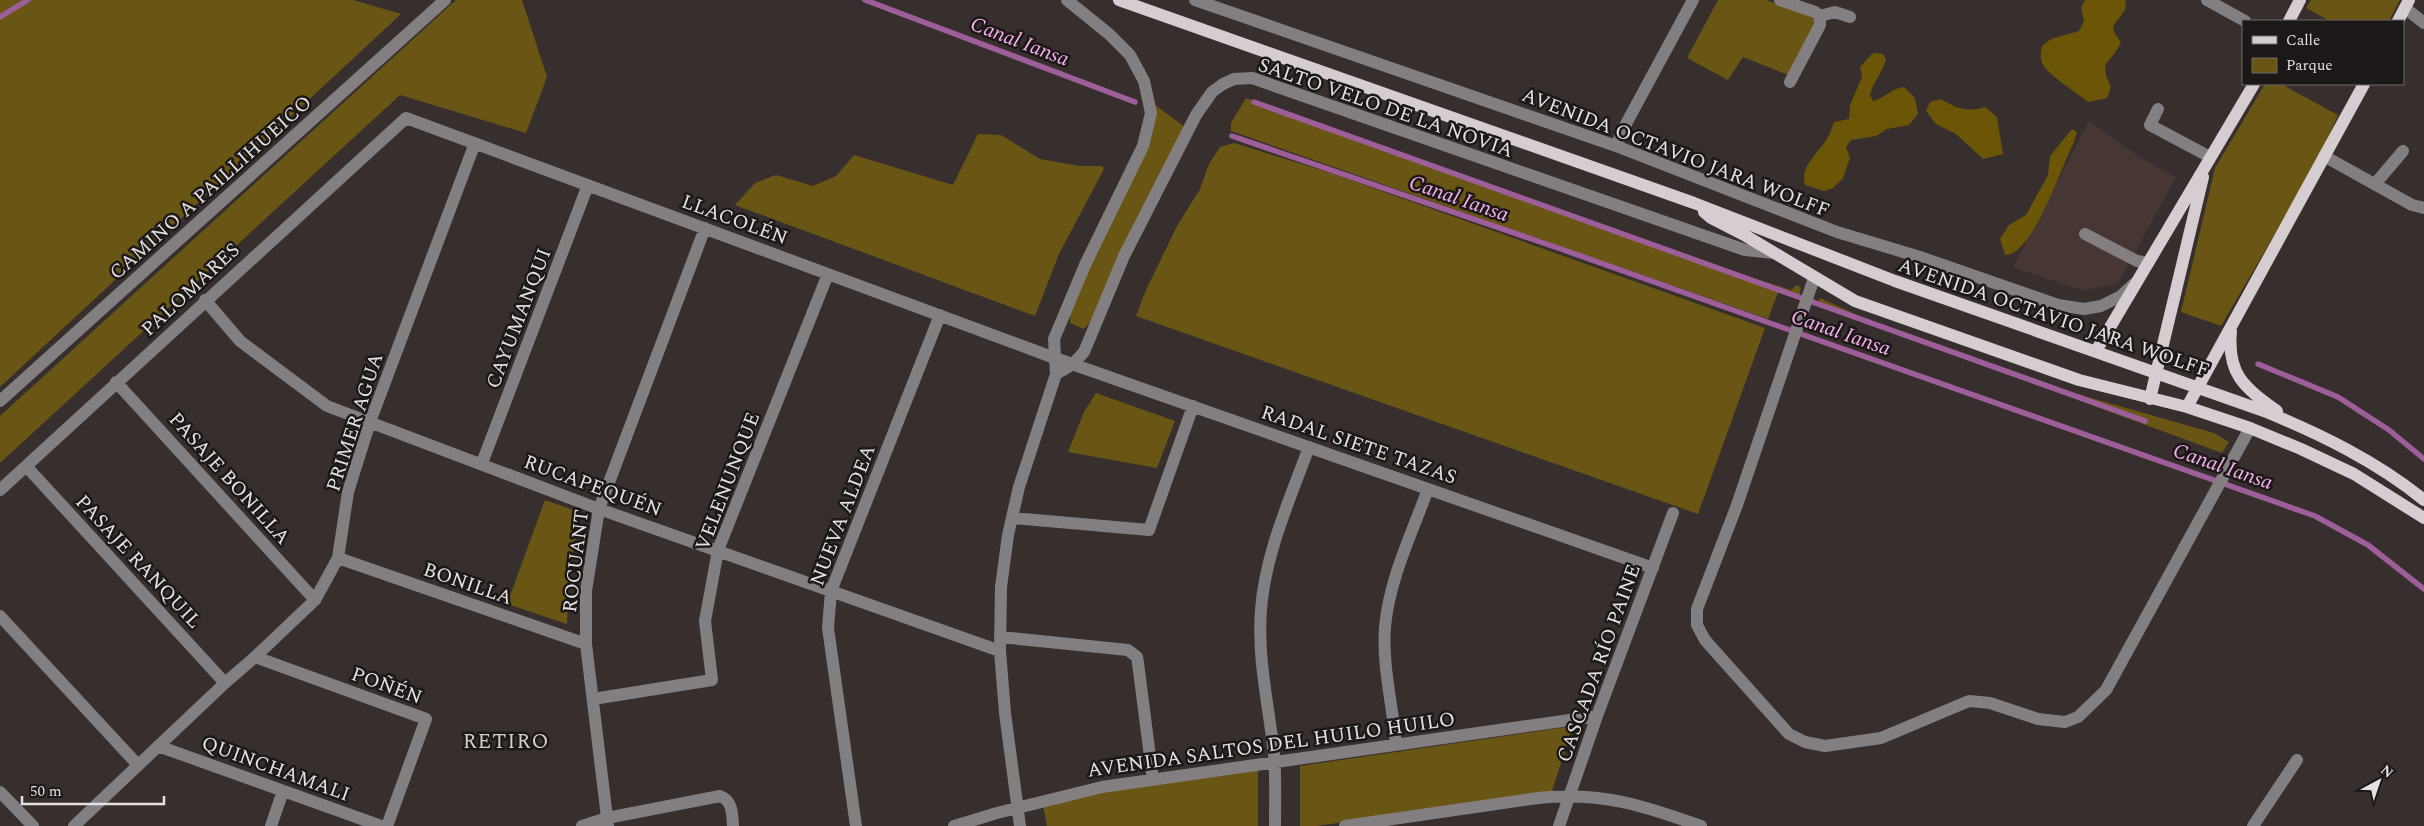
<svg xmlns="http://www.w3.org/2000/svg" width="2424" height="826" font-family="Spectral,serif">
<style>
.built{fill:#463735}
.green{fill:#695615}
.forest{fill:#6b5607}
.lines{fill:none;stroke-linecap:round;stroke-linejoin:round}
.stream{stroke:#9e5e99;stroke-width:5.5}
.minor{stroke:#837f80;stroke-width:12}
.major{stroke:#d5cdcf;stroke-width:12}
.labels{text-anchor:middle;stroke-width:5;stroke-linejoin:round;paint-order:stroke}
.street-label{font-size:20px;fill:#e6e1e0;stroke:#1c1817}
.water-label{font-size:21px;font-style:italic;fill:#f6b0ef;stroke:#1c1817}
.neighbourhood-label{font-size:21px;letter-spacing:1px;fill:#d6ccca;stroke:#1c1817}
</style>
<rect width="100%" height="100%" fill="#372f2d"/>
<!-- built -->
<path class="built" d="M2089 121 2141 158 2176 177 2118 283 2083 291 2013 267Z"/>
<!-- green -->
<path class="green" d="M0 0H353L401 14 0 387Z
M456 0H522L547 77 526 133 400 95 0 463V416Z
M1718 0H1766L1809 15 1814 19V26L1788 75 1743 57 1728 80 1687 58Z
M2311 0H2400L2389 21H2330L2306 8Z
M2265 84H2281L2338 115 2318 160 2221 326 2181 312 2215 168Z
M1246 98 1722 268 1791 290 1797 285 1801 288 1799 297 1779 290 1768 319 1231 131V123Z
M1147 99 1185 127 1093 319 1084 329 1070 323V309L1137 169Z
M978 134 1001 135 1040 159 1080 166H1102L1104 169 1059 254 1035 316 735 205 755 183 776 175 813 186 836 176 854 155 953 185Z
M1234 143 1334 174 1765 328 1698 514 1136 316 1146 290 1177 226 1200 189 1209 164 1220 147Z
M1820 298 1877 324 2077 394 2214 433 2229 442 2222 453 1817 304Z
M1096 393 1175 421 1157 468 1068 452 1084 412Z
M545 500 576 511 579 519 569 573 567 624 507 604Z
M1573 726 1551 794 1316 826H1300V766Z
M1258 769V826H1047L1043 805 1089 793Z"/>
<!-- forest -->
<path class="forest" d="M2085 0H2126L2125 10 2113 26 2115 34 2121 42C2111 66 2097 58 2111 87L2107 98 2088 102C2078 93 2045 74 2042 62 2040 57 2041 51 2042 46L2051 39 2079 31 2084 21 2081 8Z
M1873 53 1883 54 1886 60C1882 74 1873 82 1870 95L1873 101C1885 98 1892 88 1904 87L1915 98 1918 114 1909 125 1887 129 1876 136 1851 140 1846 147 1850 158 1846 169 1843 178 1833 188 1824 191 1805 185C1799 166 1820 152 1828 137 1831 132 1832 127 1834 122L1849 119 1850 105 1862 77 1860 67Z
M1941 99C1955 108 1969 113 1985 107L1997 117 2003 154 1983 159 1956 134 1936 124 1926 111 1930 102Z
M2072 129 2077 132 2074 142C2062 165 2032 257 2005 255L2000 239 2009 225 2026 215 2048 175 2050 156Z"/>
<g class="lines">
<!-- stream -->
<path class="stream" d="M865 0 1135 102
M0 17 28 0
M1254 102 2145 421
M1232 136 1561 249 2315 516 2368 545 2424 589
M2258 364 2338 397 2389 430 2424 459"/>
<!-- minor -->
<path class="minor" d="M1195 0 1616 146 1837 232 1920 257 2058 305 2084 309 2101 306 2121 296 2134 284
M1780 0 1815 12 1820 16V25L1790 82
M2207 0 2245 21
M2405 8 2424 23
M1820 16 1835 12 1850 17
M2158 109 2150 125 2210 157
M1616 146 1627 122 1693 0
M2324 156 2412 205 2424 208
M2375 184 2403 151
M2085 234 2137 261 2148 263
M1814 278 1737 505 1697 609V625L1705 640 1789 734 1805 742 1825 746 1881 738 1969 701 1990 703 2038 719 2065 722 2078 717 2106 690 2250 428
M205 300 240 341 327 406 599 509 1000 651
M1056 374 1073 364 1084 352 1124 256 1196 115 1212 92 1223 84 1234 79 1252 78 1745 250 1774 253
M116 382 315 600
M0 401 445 0
M482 463 588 185
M26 466 225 683
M0 490 406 118 1052 357 1653 568
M1012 518 1149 530 1193 406
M338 558 586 644
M0 616 138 765
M1000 637 1128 650 1137 657 1138 663 1153 780
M255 657 426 719 387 826
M593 699 712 680 705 621 718 550 828 274
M1396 745C1393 706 1382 667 1385 627 1389 580 1412 533 1428 489
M158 746 381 826
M0 792 33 826
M74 826 225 683 255 657 315 600 338 558 348 492 370 422 475 143
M271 826 283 791
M582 826 607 818 720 796C733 801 732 814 733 826
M608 826 586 644V591L599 509 705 228
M856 826 828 628 831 591 940 315
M954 826 997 813 1102 787 1597 716
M1020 826 1005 713 1000 651 1001 587 1008 535 1019 487 1056 374 1054 339 1085 265 1143 146 1151 113 1144 81 1130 55 1109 34 1067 0
M1275 826C1275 802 1276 778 1274 754 1269 706 1257 659 1261 610 1265 554 1290 499 1309 447
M1345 826 1538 798C1603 792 1642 805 1701 826
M1559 826 1597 716 1673 513
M2253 826 2297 760"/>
<!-- major -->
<path class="major" d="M1119 0 1694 203 1895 281 2264 411C2320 434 2376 461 2424 500
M2289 21 2300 0
M2398 21 2409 0
M1704 212 1711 218 1746 236 1855 301 2079 380 2187 407 2250 428 2301 449 2354 474 2424 518
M2231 331C2227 375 2244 387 2277 411
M2096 351 2254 84
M2150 399 2203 177
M2187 407 2364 84"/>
</g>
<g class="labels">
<!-- street labels -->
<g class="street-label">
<text transform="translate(1386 107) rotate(19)" y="7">SALTO VELO DE LA NOVIA</text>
<text transform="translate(1676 152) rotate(21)" y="7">AVENIDA OCTAVIO JARA WOLFF</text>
<text transform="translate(210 187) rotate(-42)" y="7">CAMINO A PAILLIHUEICO</text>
<text transform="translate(735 219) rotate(20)" y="7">LLACOLÉN</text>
<text transform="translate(190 289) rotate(-43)" y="7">PALOMARES</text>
<text transform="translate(2054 317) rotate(19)" y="7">AVENIDA OCTAVIO JARA WOLFF</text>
<text transform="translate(518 318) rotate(-69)" y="7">CAYUMANQUI</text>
<text transform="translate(354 422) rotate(-72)" y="7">PRIMER AGUA</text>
<text transform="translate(1359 444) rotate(19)" y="7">RADAL SIETE TAZAS</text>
<text transform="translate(230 478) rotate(48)" y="7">PASAJE BONILLA</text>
<text transform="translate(727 481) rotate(-69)" y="7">VELENUNQUE</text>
<text transform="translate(593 485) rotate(20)" y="7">RUCAPEQUÉN</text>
<text transform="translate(842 515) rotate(-69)" y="7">NUEVA ALDEA</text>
<text transform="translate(139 561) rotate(47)" y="7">PASAJE RANQUIL</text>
<text transform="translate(575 561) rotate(-83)" y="7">ROCUANT</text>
<text transform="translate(468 583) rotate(19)" y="7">BONILLA</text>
<text transform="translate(1598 663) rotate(-70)" y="7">CASCADA RÍO PAINE</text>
<text transform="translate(387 685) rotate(20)" y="7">POÑÉN</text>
<text transform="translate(1271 744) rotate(-8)" y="7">AVENIDA SALTOS DEL HUILO HUILO</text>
<text transform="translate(276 768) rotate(20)" y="7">QUINCHAMALI</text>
</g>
<!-- water labels -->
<g class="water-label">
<text transform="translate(1020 41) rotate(21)" y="7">Canal Iansa</text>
<text transform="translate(1459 198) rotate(19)" y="7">Canal Iansa</text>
<text transform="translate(1841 332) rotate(19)" y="7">Canal Iansa</text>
<text transform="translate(2223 466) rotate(19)" y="7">Canal Iansa</text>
</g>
<!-- neighbourhood labels -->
<g class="neighbourhood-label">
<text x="506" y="748">RETIRO</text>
</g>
</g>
<!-- legend -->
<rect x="2242" y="20" width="162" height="65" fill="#1c1817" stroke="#6d6867"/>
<rect x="2252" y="36" width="25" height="8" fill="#d5cdcf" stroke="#6d6867"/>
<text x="2286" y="45" font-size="15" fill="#e6e1e0">Calle</text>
<rect x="2252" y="58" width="25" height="15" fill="#695615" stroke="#6d6867"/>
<text x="2286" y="70" font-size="15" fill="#e6e1e0">Parque</text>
<!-- north arrow -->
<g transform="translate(2379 781) rotate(40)" stroke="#1c1817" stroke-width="4" paint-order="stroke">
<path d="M0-4L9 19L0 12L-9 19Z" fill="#e6e1e0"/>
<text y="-8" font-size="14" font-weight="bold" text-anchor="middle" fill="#e6e1e0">N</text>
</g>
<!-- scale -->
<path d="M22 796v8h142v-8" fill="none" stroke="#e6e1e0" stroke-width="2.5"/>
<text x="30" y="796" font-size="15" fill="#e6e1e0" stroke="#1c1817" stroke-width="4" paint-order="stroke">50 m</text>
</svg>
